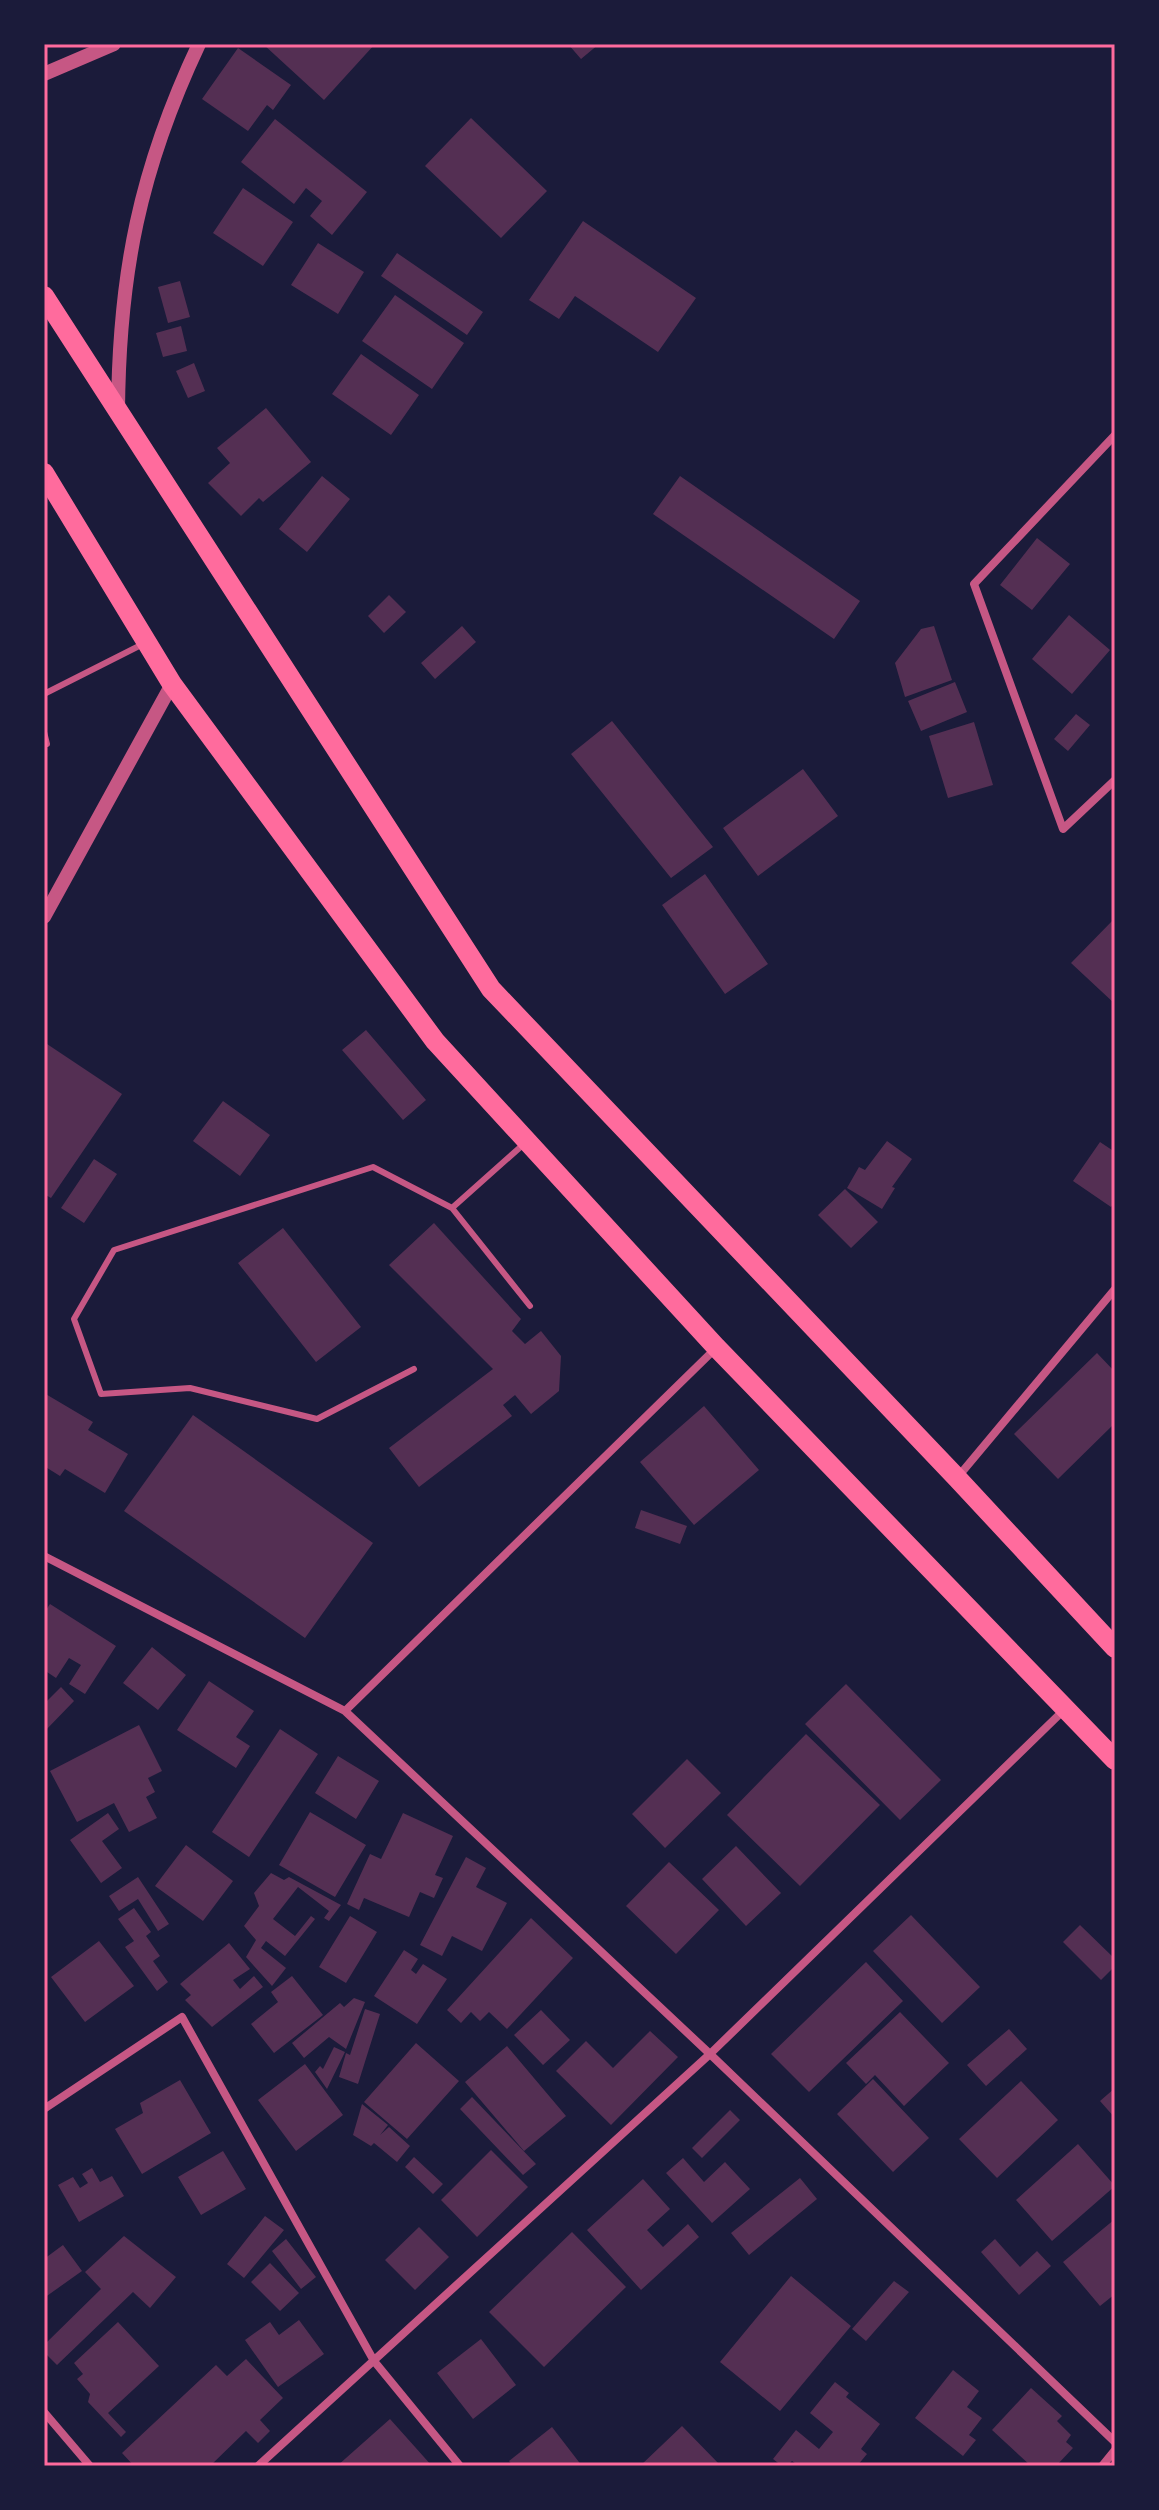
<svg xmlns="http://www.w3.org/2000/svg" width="1159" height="2510" font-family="Barlow,sans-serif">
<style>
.building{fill:#542f53}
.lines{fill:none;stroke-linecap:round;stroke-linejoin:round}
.service{stroke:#c65784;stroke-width:6}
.minor{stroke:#c65784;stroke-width:8}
.tertiary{stroke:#c65784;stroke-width:14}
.primary{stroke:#ff6b9d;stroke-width:20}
.neatline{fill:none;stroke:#ff6b9d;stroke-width:3}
</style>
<rect width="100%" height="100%" fill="#1b1b3a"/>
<!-- building -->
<path class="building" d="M263 44H375L324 100Z
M568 44H599L581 59Z
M238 48 291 85 273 110 267 105 248 131 202 99Z
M471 118 547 191 501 238 425 166Z
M275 119 367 192 332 235 310 216 322 201 306 188 294 204 241 162Z
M243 188 293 222 263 266 213 233Z
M583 221 696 298 658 352 575 296 559 319 529 300Z
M318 243 364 272 338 314 291 285Z
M397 253 483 312 467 335 381 276Z
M180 281 190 317 168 323 158 287Z
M395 295 464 343 432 389 362 341Z
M181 326 187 351 163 357 156 333Z
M361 354 419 395 391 435 332 394Z
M194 363 205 391 188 398 176 371Z
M266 408 311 462 263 502 259 498 241 516 208 483 230 463 217 448Z
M322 476 350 499 307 552 279 529Z
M680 476 860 601 834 639 653 514Z
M1037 538 1070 564 1032 610 1000 585Z
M389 595 406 612 384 633 368 616Z
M1069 615 1110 650 1072 694 1032 659Z
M462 626 476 642 435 679 421 663Z
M934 626 952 680 905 697 895 663 921 629Z
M955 682 967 712 921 731 908 701Z
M1076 714 1090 725 1068 751 1054 739Z
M612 721 713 847 671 878 571 754Z
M974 722 993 785 948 798 929 736Z
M803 769 838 816 758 876 723 828Z
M705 874 768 964 725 994 662 905Z
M1115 918V1004L1071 963Z
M366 1030 426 1100 403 1120 342 1050Z
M44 1042 122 1094 51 1198 44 1194Z
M223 1101 270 1135 240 1176 193 1141Z
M887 1141 912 1159 892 1187 895 1188 882 1209 847 1188 859 1167 865 1170Z
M1100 1142 1115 1152V1201L1111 1207 1073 1181Z
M94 1159 117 1174 84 1223 61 1208Z
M845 1189 878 1222 851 1248 818 1215Z
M434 1223 521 1319 512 1331 525 1344 541 1331 561 1356 559 1391 531 1414 515 1395 503 1405 512 1416 419 1487 389 1448 493 1369 389 1265Z
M283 1228 361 1327 316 1362 238 1263Z
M1097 1353 1115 1372V1423L1058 1479 1014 1434Z
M44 1393 93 1422 88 1430 128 1454 105 1493 65 1469 60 1476 44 1466Z
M704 1406 759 1470 694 1525 640 1462Z
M193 1415 373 1543 305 1638 124 1511Z
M641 1510 687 1526 680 1544 635 1528Z
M50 1604 116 1646 85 1694 69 1684 81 1665 69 1658 56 1678 44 1670V1613Z
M152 1647 186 1675 158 1710 123 1683Z
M209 1681 254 1711 236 1737 250 1746 236 1768 177 1730Z
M846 1684 941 1780 900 1820 805 1724Z
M61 1687 74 1701 44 1732V1704Z
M139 1725 162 1771 148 1778 155 1792 146 1797 157 1818 129 1832 114 1803 77 1822 50 1771Z
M280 1729 318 1754 249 1857 212 1832Z
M806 1734 880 1805 800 1886 727 1815Z
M338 1756 379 1781 356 1819 315 1793Z
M687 1759 721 1793 665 1848 632 1814Z
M310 1812 366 1845 335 1897 279 1865Z
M108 1813 119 1829 102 1841 122 1868 101 1883 70 1840Z
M403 1813 453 1836 435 1875 443 1878 434 1898 420 1892 409 1917 364 1898 359 1910 347 1904 370 1854 381 1859Z
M186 1845 233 1881 203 1921 155 1886Z
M736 1846 781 1893 746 1926 702 1879Z
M466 1857 486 1868 476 1887 507 1903 482 1951 452 1936 442 1956 420 1945Z
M669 1862 719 1910 676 1954 626 1906Z
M271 1873 284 1880 289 1877 341 1905 329 1921 324 1918 329 1911 298 1887 273 1919 295 1936 311 1916 315 1919 285 1956 266 1941 261 1948 286 1968 272 1986 246 1957 256 1940 244 1926 259 1906 254 1893Z
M138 1877 169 1924 158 1931 138 1899 119 1911 109 1896Z
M134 1908 151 1932 146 1936 160 1956 153 1961 168 1982 157 1991 125 1947 134 1941 118 1919Z
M911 1915 980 1987 942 2023 873 1951Z
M350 1916 377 1932 346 1983 319 1967Z
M531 1918 573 1958 507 2029 489 2012 480 2021 471 2012 461 2023 447 2010Z
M1080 1925 1115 1959V1966L1101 1980 1063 1942Z
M99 1941 134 1986 85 2022 51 1977Z
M229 1943 250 1969 233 1980 240 1989 254 1976 263 1987 212 2027 185 2000 191 1995 180 1984Z
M404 1950 418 1959 411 1970 416 1974 423 1964 447 1979 417 2024 374 1996Z
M866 1962 903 2001 809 2092 771 2054Z
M292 1976 323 2015 274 2053 251 2024 278 2002 271 1992Z
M354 1998 365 2002 346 2049 329 2037 304 2058 292 2043 340 2003 344 2007Z
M365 2009 380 2014 358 2084 339 2077 346 2053 350 2055Z
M541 2010 570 2040 543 2065 514 2035Z
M900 2012 949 2063 904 2106 875 2075 866 2084 846 2063Z
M1009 2029 1027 2049 986 2086 967 2065Z
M650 2031 678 2057 611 2125 556 2071 586 2041 613 2068Z
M416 2043 459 2081 407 2139 364 2102Z
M507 2046 566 2116 524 2151 465 2082Z
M334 2047 345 2052 327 2089 315 2072 320 2066 323 2069Z
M305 2064 343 2115 296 2151 258 2100Z
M873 2079 929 2138 893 2172 837 2114Z
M180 2080 211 2133 142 2174 115 2129 143 2113 140 2103Z
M1021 2081 1058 2120 997 2178 959 2139Z
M1115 2088V2118L1100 2101Z
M472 2097 536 2164 523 2175 460 2109Z
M362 2104 388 2125 380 2135 389 2127 410 2146 397 2162 374 2143 371 2146 353 2135Z
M730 2110 740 2120 702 2158 692 2148Z
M1078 2144 1115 2186 1052 2241 1016 2200Z
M491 2150 528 2187 477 2237 441 2200Z
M223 2151 246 2189 201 2215 178 2177Z
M414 2157 443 2184 433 2194 405 2167Z
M683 2158 704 2182 725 2162 750 2189 712 2223 666 2173Z
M92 2168 100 2182 112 2176 124 2196 79 2222 58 2185 73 2177 80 2188 88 2183 82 2174Z
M800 2178 817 2199 749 2255 731 2233Z
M643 2179 670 2209 647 2230 663 2247 688 2224 699 2237 641 2290 587 2230Z
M265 2216 284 2230 244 2278 227 2264Z
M1115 2219V2294L1100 2306 1063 2262Z
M419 2227 449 2257 415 2290 385 2260Z
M572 2232 626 2287 544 2367 489 2312Z
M124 2236 176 2277 150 2308 133 2292 57 2365 44 2352V2345L101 2289 85 2272Z
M286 2239 316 2277 301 2289 272 2251Z
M995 2239 1020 2267 1037 2251 1051 2266 1019 2295 981 2252Z
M63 2245 82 2271 44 2298V2259Z
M270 2263 299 2293 280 2311 251 2282Z
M791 2276 851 2326 780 2411 720 2362Z
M894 2281 909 2292 866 2341 852 2329Z
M299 2320 324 2354 278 2387 245 2340 270 2322 279 2335Z
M118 2322 159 2366 108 2413 126 2432 121 2437 88 2402 90 2394 77 2379 83 2374 74 2363Z
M481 2339 516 2385 473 2419 437 2373Z
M246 2359 283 2398 260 2420 270 2431 258 2443 246 2431 210 2466H134L122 2453 216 2365 227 2376Z
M953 2370 979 2391 967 2407 982 2418 969 2435 976 2440 963 2456 915 2418Z
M835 2382 849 2393 846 2397 880 2424 861 2449 867 2454 857 2466 843 2464 842 2466H799L792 2461 787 2466H782L773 2459 796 2430 819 2449 833 2432 810 2413Z
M1031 2388 1062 2416 1057 2421 1071 2435 1066 2442 1073 2448 1056 2466H1031L992 2430Z
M390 2419 432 2466H337Z
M682 2426 721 2466H640Z
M552 2427 582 2466H513L509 2461Z"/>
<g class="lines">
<!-- service -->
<path class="service" d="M44 694 143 644
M44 732 47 744
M452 1208 530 1306
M414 1369 317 1419 190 1388 101 1394 74 1319 114 1250 373 1167 452 1208 525 1143"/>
<!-- minor -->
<path class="minor" d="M1115 435 974 584 1063 829 1115 780
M957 1478 1115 1289
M44 1556 345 1711 710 2054 1115 2442
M345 1711 716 1348
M44 2109 182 2017 374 2361 460 2466
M44 2412 90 2466
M258 2466 710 2054 1065 1709
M1102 2466 1115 2450"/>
<!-- tertiary -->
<path class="tertiary" d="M44 74 114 44
M118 411C119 273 140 169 199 44
M44 917 172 684"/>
<!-- primary -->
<path class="primary" d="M44 296 491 989 957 1478 1115 1648
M44 473 172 684 435 1041 716 1347 1115 1760"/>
</g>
<!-- border -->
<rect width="1159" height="2510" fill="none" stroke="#1b1b3a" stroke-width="92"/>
<rect x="46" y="46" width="1067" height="2418" class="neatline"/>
</svg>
